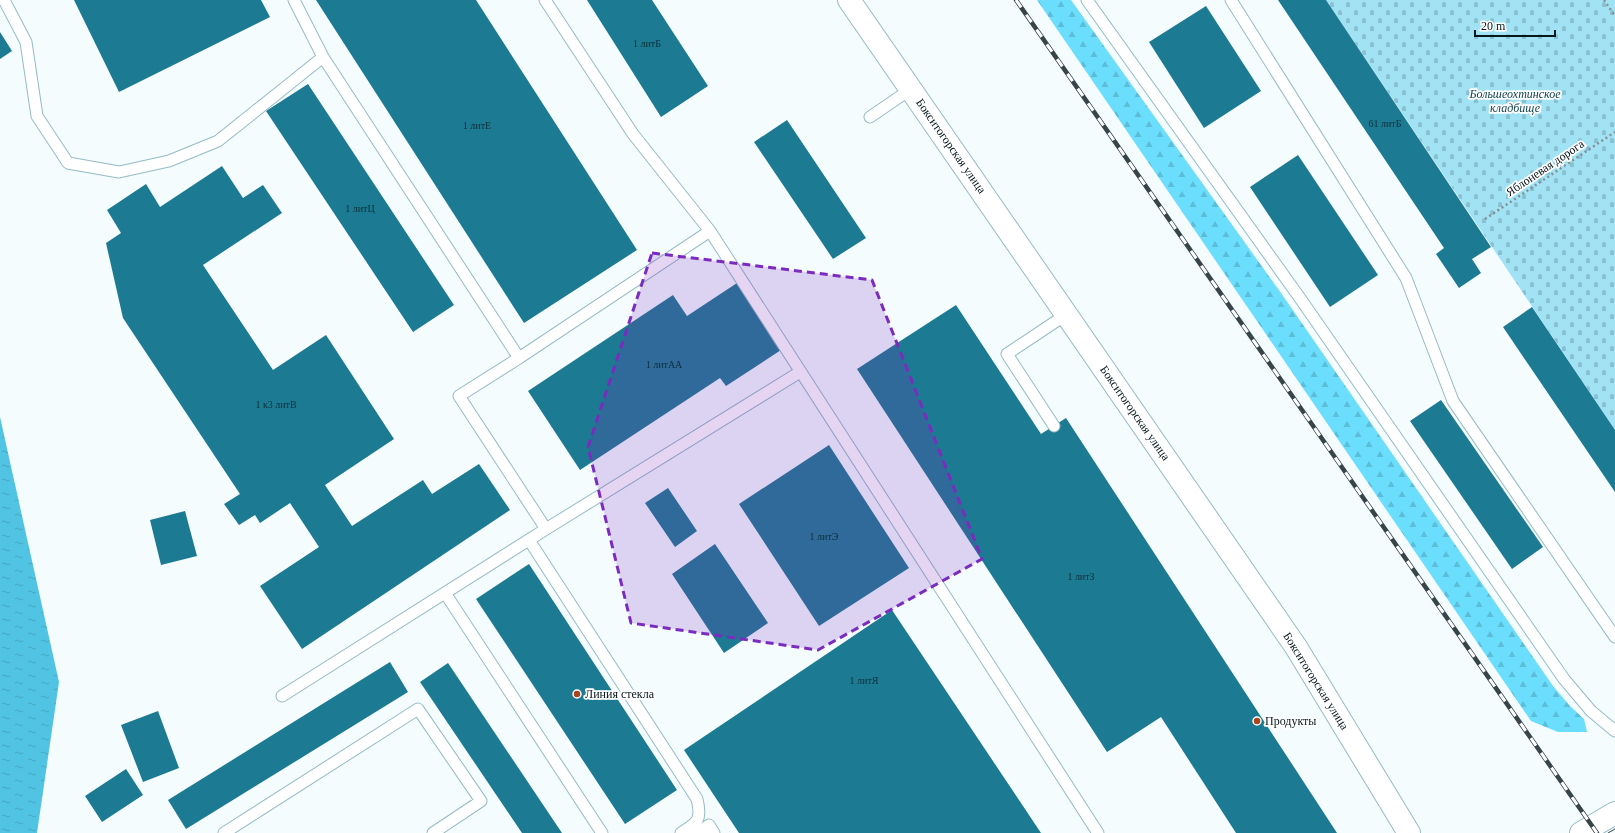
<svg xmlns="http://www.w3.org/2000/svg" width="1615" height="833" font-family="'Times New Roman',serif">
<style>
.forest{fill:url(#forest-firs)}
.cemetery{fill:url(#cemetery-stones)}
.water{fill:url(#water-ripples)}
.building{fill:#1c7a92}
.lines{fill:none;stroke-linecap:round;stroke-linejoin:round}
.service-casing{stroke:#95bbc6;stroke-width:13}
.minor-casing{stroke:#95bbc6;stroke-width:24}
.secondary-casing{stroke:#95bbc6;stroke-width:24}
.path{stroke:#859093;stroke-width:2.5;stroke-dasharray:2 3;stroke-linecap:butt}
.service{stroke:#fff;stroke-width:11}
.minor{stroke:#fff;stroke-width:22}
.secondary{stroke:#fff;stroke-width:22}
.tram{stroke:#374549;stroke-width:1}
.rail-casing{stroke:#374549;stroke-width:4.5}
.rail{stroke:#fff;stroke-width:3;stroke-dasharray:9;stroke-linecap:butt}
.marked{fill:#7b2cbf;fill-opacity:0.2;stroke:#7b2cbf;stroke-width:3;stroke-dasharray:8 5;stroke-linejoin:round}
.poi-dot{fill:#ab441f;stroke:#fff;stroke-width:1.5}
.labels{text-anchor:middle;stroke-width:3.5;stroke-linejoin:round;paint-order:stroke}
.number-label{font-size:10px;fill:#0d3039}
.park-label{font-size:12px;font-style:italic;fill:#0a3f4c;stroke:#fff}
.street-label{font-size:12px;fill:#08171b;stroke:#fff}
.poi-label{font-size:12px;fill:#08171b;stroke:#fff;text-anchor:start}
</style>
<defs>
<pattern id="forest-firs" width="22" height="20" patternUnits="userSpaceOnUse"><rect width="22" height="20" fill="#6bddfd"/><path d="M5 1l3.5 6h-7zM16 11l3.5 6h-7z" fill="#5bbdd8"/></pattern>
<pattern id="cemetery-stones" width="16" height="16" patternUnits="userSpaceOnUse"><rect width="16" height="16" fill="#a1e2f5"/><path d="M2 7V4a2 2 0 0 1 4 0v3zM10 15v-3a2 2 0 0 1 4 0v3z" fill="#89c1d1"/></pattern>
<pattern id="water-ripples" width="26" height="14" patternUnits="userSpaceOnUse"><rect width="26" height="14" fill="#51c4e4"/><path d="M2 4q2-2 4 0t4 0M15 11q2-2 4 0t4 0" fill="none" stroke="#45a8c3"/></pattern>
</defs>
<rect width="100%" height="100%" fill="#f4fcfe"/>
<!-- forest -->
<path class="forest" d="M1037 0H1071L1281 293 1553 686 1570 706 1584 719 1587 732H1558L1531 721Z"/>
<!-- cemetery -->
<path class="cemetery" d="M1326 0H1615V430Z"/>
<!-- water -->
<path class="water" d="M0 417 59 682 37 833H0Z"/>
<!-- building -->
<path class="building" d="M74 0H261L270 17 119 92Z
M316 0H476L637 250 524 323Z
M587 0H652L708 86 661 117Z
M1278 0H1326L1491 247 1472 259 1481 273 1459 288 1436 254 1444 248Z
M1206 6 1261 91 1204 128 1149 42Z
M0 32 12 51 0 59Z
M308 84 454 305 413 332 266 111Z
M787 120 866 238 833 259 754 142Z
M1298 155 1378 275 1330 307 1250 187Z
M222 166 243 198 263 185 282 213 203 265 273 370 326 335 394 439 325 485 352 526 423 480 432 494 479 464 510 510 302 649 260 586 319 547 290 503 260 523 255 515 239 525 224 504 240 494 123 318 106 243 121 233 107 210 146 184 160 207Z
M737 283 781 350 726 386 720 378 580 470 528 391 673 295 687 316Z
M956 305 1041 434 1066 418 1337 833H1236L1161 717 1107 752 857 369Z
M1532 307 1615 430V492L1503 327Z
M1441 400 1543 547 1512 569 1410 421Z
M829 445 909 568 819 626 739 504Z
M668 488 697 531 675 547 645 503Z
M185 511 197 556 161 565 150 520Z
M715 544 768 623 724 653 672 574Z
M529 564 677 790 625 824 476 599Z
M892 610 1041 833H739L684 750Z
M390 662 408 692 186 829 168 800Z
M448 663 562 833H522L420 682Z
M158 711 179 768 143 782 121 725Z
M126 769 143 795 102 822 85 796Z"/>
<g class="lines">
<!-- service casing -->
<g class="service-casing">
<path id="service" d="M4 0 26 42 37 116 68 163 119 172 169 161 218 141 323 57
M294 0 323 57 519 358 710 231
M545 0 633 134 710 231 1098 833
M1087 0 1302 301 1564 679 1591 711 1615 731
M1231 0 1406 278 1453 401 1615 637
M870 117 911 89
M519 358 459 396 546 529
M1054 426 1007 354 1067 314
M529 540 697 799C702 820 698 822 681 833
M445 593 602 833
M282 696 546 529 800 372
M224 833 418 709 481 801 433 833
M697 833 709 825 714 833"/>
</g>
<!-- minor casing -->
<g class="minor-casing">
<path id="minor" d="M849 0 1296 647 1409 833"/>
</g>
<!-- secondary casing -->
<g class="secondary-casing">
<path id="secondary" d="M1581 833 1615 813"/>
</g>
<!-- path -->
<path class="path" d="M1604 0 1615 16
M1485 219 1615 132"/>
<!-- service -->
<use href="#service" class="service"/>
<!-- minor -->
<use href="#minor" class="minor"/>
<!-- secondary -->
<use href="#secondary" class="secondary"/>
<!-- tram -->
<path class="tram" d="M1608 833 1615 829"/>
<!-- rail casing -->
<g class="rail-casing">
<path id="rail" d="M1016 0 1597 833"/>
</g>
<!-- rail -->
<use href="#rail" class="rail"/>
</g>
<!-- marked area -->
<path class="marked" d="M652 253 872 280 982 559 818 650 631 623 588 447Z"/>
<!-- markers -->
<g class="poi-dot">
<circle cx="577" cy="694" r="4"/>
<circle cx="1257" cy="721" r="4"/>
</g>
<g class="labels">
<!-- number labels -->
<g class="number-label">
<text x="647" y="47">1 литБ</text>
<text x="1385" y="127">61 литБ</text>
<text x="477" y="129">1 литЕ</text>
<text x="360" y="212">1 литЦ</text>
<text x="664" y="368">1 литАА</text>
<text x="276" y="408">1 к3 литВ</text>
<text x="824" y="540">1 литЭ</text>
<text x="1081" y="580">1 литЗ</text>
<text x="864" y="684">1 литЯ</text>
</g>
<!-- park labels -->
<g class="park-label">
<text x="1515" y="98">Большеохтинское<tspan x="1515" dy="14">кладбище</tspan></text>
</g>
<!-- street labels -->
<g class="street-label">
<text transform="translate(951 146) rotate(55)" y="4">Бокситогорская улица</text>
<text transform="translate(1545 168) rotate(-34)" y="4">Яблоневая дорога</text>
<text transform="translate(1135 413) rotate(55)" y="4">Бокситогорская улица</text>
<text transform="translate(1316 681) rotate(58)" y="4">Бокситогорская улица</text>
</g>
<!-- poi labels -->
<g class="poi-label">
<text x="585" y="698">Линия стекла</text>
<text x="1265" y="725">Продукты</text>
</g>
</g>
<!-- scale -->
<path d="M1475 30v6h80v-6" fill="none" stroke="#08171b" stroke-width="2"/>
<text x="1481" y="30" font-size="12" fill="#08171b" stroke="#ffffff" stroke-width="3" paint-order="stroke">20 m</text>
</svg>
